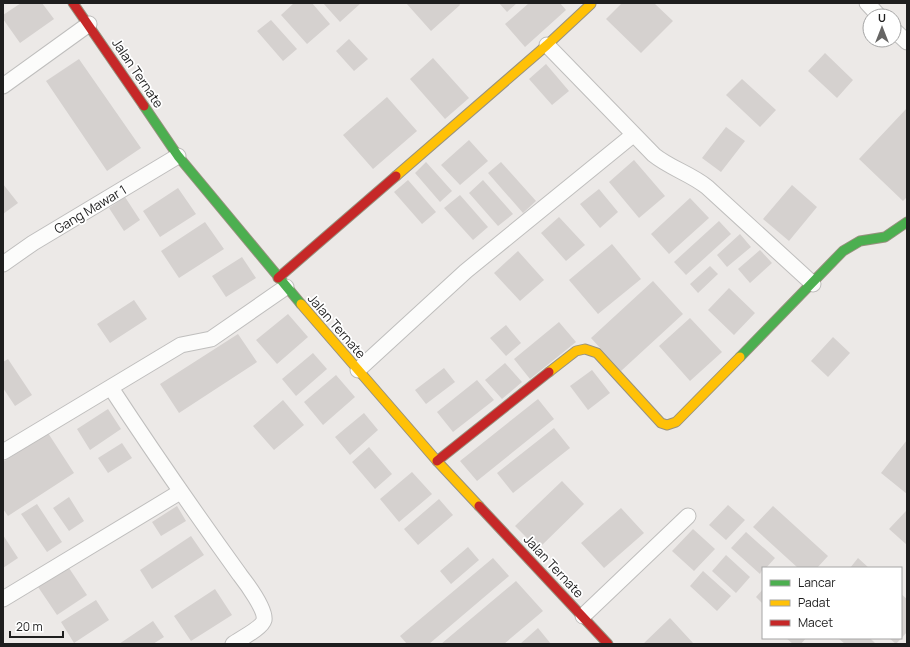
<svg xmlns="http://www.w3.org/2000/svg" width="910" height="647" font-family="Manrope,sans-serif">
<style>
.building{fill:#d5d1cf}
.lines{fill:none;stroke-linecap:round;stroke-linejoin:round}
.street-casing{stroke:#bfbebd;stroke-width:17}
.fast-casing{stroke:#97917e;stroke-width:11}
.slow-casing{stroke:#97917e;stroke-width:11}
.jam-casing{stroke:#97917e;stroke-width:11}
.street{stroke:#fcfcfb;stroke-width:15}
.fast{stroke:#4caf50;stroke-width:9}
.slow{stroke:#ffc107;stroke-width:9}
.jam{stroke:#c62828;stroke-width:9}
.labels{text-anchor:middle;stroke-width:3.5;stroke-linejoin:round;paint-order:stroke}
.street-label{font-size:13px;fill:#1e1e1e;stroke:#fff}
</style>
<rect width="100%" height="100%" fill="#ece9e7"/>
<!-- building -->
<path class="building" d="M21 3H42L54 19 20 43 3 19V15Z
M294 3H312L330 24 307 44 281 15Z
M323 3H361L340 22Z
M406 3H459L460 5 431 31Z
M499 3H517L507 12Z
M529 3H560L566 10 525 47 505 24Z
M622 3H654L673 21 641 53 606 19Z
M271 20 297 49 283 61 257 31Z
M349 39 368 59 354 71 336 51Z
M825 53 853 80 837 98 808 71Z
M433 58 469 98 445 119 410 79Z
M79 59 141 148 107 171 46 81Z
M546 64 569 91 552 105 529 79Z
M742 79 776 110 760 127 726 95Z
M387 97 417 131 373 169 343 135Z
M907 108V197L903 201 859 159Z
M726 127 745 141 721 172 702 158Z
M469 140 488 161 460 185 441 165Z
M634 160 665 196 639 218 609 182Z
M426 162 452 191 440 202 415 173Z
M501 162 536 201 523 213 488 173Z
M408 180 436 212 422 224 394 192Z
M483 180 513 214 498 226 469 193Z
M3 184 18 203 3 214Z
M792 185 817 207 789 241 763 219Z
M178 188 196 214 160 237 143 211Z
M599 189 618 212 600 228 580 204Z
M460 195 488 227 473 240 444 208Z
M125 197 140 220 124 231 109 208Z
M690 198 709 218 669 254 651 234Z
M559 217 585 245 566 261 541 233Z
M719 221 731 234 686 275 674 262Z
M205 222 224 249 179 278 161 251Z
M740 234 751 247 727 267 717 255Z
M612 244 641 279 598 314 569 280Z
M760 250 772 263 750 283 738 269Z
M518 251 544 280 520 301 494 273Z
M242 257 256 278 226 297 212 276Z
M710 266 718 274 698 293 690 284Z
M653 281 683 314 621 371 591 338Z
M729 288 755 313 734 335 708 310Z
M134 300 147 319 110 343 97 324Z
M288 314 308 337 277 364 256 340Z
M690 318 722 352 690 381 659 346Z
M559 322 576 342 530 379 514 359Z
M506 325 521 343 506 356 490 338Z
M238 334 257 362 179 413 160 384Z
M833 337 850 353 828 377 811 361Z
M313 353 327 369 296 396 282 379Z
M8 359 32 395 15 406 3 388V362Z
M505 363 522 382 502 399 485 380Z
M444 368 455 382 426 404 415 390Z
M592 370 610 393 588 410 570 386Z
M336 375 355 397 323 425 304 402Z
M477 380 494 400 453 432 437 412Z
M538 399 554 419 477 481 460 461Z
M283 400 304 425 274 450 253 426Z
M108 409 121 429 90 450 77 429Z
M364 413 378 430 350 455 335 437Z
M554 428 570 448 513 493 497 473Z
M48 433 74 473 8 516 3 509V462Z
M907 440V494L881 473Z
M122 443 132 458 108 473 98 458Z
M369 447 392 474 375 489 352 462Z
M412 472 432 494 399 522 380 499Z
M562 481 584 504 538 549 515 526Z
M69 497 84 521 69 531 53 508Z
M439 499 453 515 418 545 404 529Z
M37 504 62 542 47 552 21 514Z
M728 505 745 520 726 540 709 525Z
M177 506 186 521 161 536 152 522Z
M773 506 828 556 817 568H798L753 527Z
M621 508 644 533 604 568 581 543Z
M906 511 907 512V545L889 529Z
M693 529 715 549 694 571 672 551Z
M746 532 775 558 766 568H763L760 574 731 548Z
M3 535 18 558 3 568Z
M191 536 204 555 152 589 140 570Z
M468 547 479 560 451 584 440 571Z
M726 555 750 577 736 593 712 571Z
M493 558 509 576 429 644H407L400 636Z
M858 558 869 568H850Z
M67 565 87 595 57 615 36 584Z
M703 571 731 596 717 611 690 586Z
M516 581 543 611 504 644H441Z
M215 589 232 615 191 641 174 616Z
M763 589V604L756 597Z
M901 594 907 599V632L896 644 889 638H901Z
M96 600 109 620 74 643 61 622Z
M670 618 693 643 643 644Z
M153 621 164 637 153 644H119Z
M538 628 551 644H520Z
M786 638H806L801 644H793Z
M838 638H870L875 643 845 644Z"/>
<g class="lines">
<!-- street casing -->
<g class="street-casing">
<path id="street" d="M867 3 879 16
M894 30 907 42
M547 45 654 155C670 168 691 174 707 187L813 284
M3 86 89 24
M3 264 33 243 178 156
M358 370 466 271 633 135
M111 388C153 452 196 514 240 575 247 584 266 610 264 620 262 628 240 639 233 644
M3 452 181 345 211 339 286 287
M3 599 180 492
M583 616 688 516"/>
</g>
<!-- fast casing -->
<g class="fast-casing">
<path id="fast" d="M144 106 178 156 301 304
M740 357 843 251 860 241 885 237 907 222"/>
</g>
<!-- slow casing -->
<g class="slow-casing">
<path id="slow" d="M396 176 547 45 591 4
M301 304 437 461 479 506
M549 372 576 351 585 349 597 353 661 423 667 425 676 422 740 357"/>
</g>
<!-- jam casing -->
<g class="jam-casing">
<path id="jam" d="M73 3 144 106
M278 278 396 176
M437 461 549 372
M479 506 608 644"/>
</g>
<!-- street -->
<use href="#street" class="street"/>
<!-- fast -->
<use href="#fast" class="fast"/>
<!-- slow -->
<use href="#slow" class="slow"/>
<!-- jam -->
<use href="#jam" class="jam"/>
</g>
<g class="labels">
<!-- street labels -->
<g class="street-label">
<text transform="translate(138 73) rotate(56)" y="5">Jalan Ternate</text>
<text transform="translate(90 209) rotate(-31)" y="5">Gang Mawar 1</text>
<text transform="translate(337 326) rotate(49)" y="5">Jalan Ternate</text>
<text transform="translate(554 566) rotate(47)" y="5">Jalan Ternate</text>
</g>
</g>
<!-- border -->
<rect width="910" height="647" fill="none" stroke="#1e1e1e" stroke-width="8"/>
<!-- legend -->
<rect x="762" y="567" width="140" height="72" fill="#ffffff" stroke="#a5a5a5"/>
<rect x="770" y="580" width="20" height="6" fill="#4caf50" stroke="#a5a5a5"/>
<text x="798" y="587" font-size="12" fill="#1e1e1e">Lancar</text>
<rect x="770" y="600" width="20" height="6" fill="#ffc107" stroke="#a5a5a5"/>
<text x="798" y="607" font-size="12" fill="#1e1e1e">Padat</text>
<rect x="770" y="620" width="20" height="6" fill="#c62828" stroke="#a5a5a5"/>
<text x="798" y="627" font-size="12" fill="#1e1e1e">Macet</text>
<!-- north arrow -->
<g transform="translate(882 28)"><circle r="19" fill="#ffffff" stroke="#a5a5a5"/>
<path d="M0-3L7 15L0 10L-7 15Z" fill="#666564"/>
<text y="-6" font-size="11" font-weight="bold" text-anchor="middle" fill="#1e1e1e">U</text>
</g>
<!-- scale -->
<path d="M10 631v6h53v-6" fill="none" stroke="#1e1e1e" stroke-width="2"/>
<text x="16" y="631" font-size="12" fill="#1e1e1e" stroke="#ffffff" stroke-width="3" paint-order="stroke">20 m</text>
</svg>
